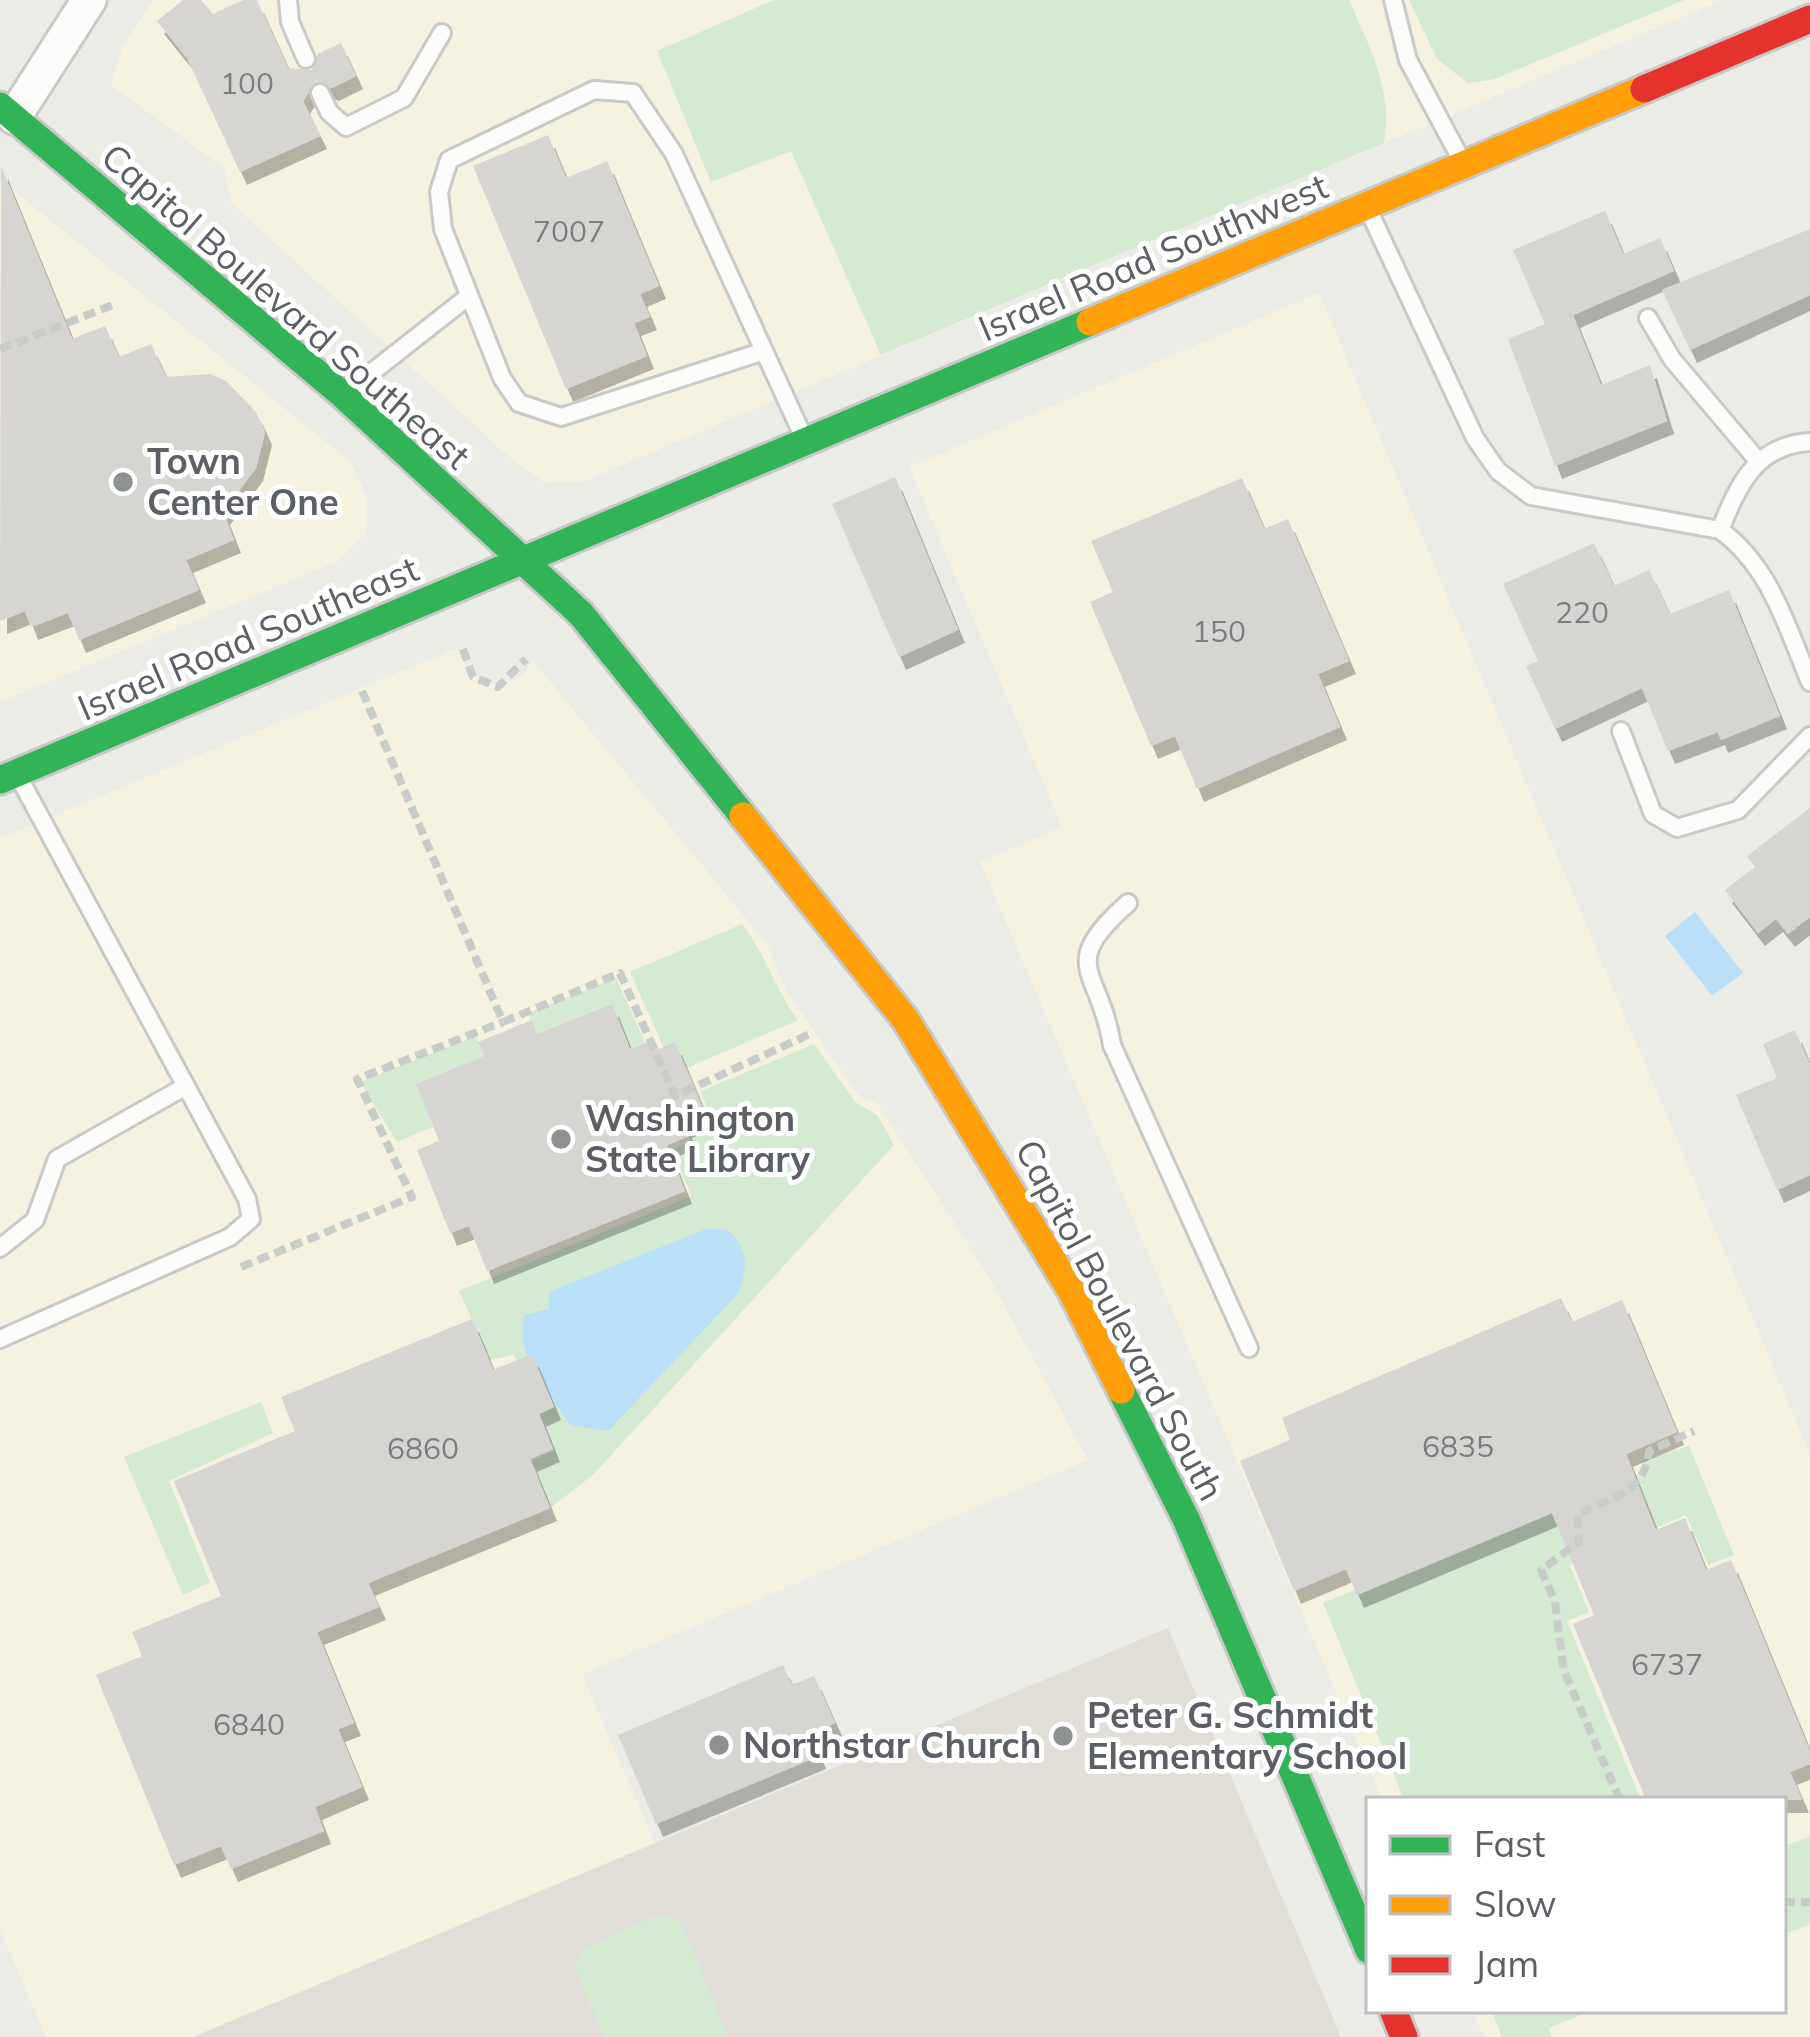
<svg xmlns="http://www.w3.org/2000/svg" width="1810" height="2037" font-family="Mulish,sans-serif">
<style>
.commercial{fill:#f6f2e0}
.education{fill:#e0ded6}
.green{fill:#d4ead2}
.water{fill:#badff8}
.building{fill:#d6d5d2;filter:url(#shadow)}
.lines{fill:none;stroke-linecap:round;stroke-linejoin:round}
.lane-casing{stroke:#c9c9c7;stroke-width:22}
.street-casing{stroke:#c9c9c7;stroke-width:39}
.fast-casing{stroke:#c8c9c7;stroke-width:33}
.slow-casing{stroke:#c8c9c7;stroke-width:33}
.jam-casing{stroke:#c8c9c7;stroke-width:33}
.path{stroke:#c8cdca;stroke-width:8;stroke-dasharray:12 6;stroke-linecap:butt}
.lane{stroke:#fcfcfb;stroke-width:16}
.street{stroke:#fcfcfb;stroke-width:33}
.fast{stroke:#30b455;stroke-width:27}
.slow{stroke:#ff9f0a;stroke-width:27}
.jam{stroke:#e5322d;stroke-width:27}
.poi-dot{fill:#8e9192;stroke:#fff;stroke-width:4.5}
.labels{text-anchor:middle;stroke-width:10;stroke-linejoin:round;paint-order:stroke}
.number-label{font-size:30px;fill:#7b7e81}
.street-label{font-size:36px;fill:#5c6065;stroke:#fff}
.poi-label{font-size:36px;font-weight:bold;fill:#5c6065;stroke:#fff;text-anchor:start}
</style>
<defs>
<filter id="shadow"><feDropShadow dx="7" dy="13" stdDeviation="0" flood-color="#0004"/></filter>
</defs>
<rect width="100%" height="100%" fill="#ecece7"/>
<!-- commercial -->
<path class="commercial" d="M153 0H1723L582 482 545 483 515 462 231 203 224 168 111 85 122 48Z
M0 180 350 461 367 497 366 533 338 561 0 702Z
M1319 293 1810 1454V2037H1484L1472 2010H1783V1800H1382L980 862 1062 827 909 467Z
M457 648 466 666 485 683 505 684 522 676 533 661 767 944 787 992 859 1096 877 1103 989 1277 1088 1460 582 1674 655 1843 193 2037H46L0 1930V838Z"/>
<!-- education -->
<path class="education" d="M1168 1628 1341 2037H193Z"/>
<!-- green -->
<path class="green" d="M774 0H1349C1370 48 1393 89 1384 143L881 355 791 151 711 182 657 51Z
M1409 0H1684L1495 79 1468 83 1437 59Z
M742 924C766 954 775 990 798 1020L675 1073 630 972Z
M616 978 645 1042 630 1048 612 1004 537 1034 528 1013Z
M476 1036 484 1056 417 1084 433 1127 397 1142 360 1082Z
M814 1044 856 1103 877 1115 894 1145 593 1475 550 1508 532 1461 554 1451 514 1355 490 1360 459 1291 692 1196 671 1150 691 1141 685 1125 710 1118 701 1091Z
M261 1402 273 1433 169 1481 210 1582 183 1595 124 1457Z
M1689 1446 1734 1555 1708 1565 1686 1515 1570 1565 1589 1612 1567 1621 1641 1800H1404L1323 1603 1646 1471 1643 1461Z
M1810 1836V1924L1783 1935V1847Z
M658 1915 681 1922 728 2037H604L574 1965 582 1949Z
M1491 2010H1594L1549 2028 1551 2037H1502Z"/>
<!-- water -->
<path class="water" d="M1695 912 1743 973 1712 996 1665 936Z
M709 1228 728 1230C749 1251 748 1267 738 1294L608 1431 571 1425C549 1395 514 1353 524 1315L549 1309V1292Z"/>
<!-- building -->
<path class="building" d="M183 0H201L213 14 243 0H257L288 68 312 70 318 54 341 43 356 76 332 88 316 81 303 101 320 136 240 172 187 58 157 21Z
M548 135 566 178 607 161 659 286 640 294 650 317 634 323 647 356 566 389 473 166Z
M1 166 72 339 105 326 119 357 151 344 166 377 210 374 226 381 256 412 265 432 256 468 223 512 234 540 186 560 199 590 79 640 68 613 31 627 25 611 0 621Z
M1605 211 1623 254 1660 238 1674 271 1573 315 1601 385 1650 365 1667 421 1555 466 1508 339 1545 324 1513 250Z
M1810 229V295L1690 350 1662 290Z
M895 477 958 630 899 657 832 504Z
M1242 478 1264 529 1288 519 1349 661 1318 674 1340 727 1197 789 1175 736 1151 746 1090 602 1113 592 1091 541Z
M1594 543 1614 586 1649 570 1670 614 1729 590 1780 716 1721 740 1718 732 1668 751 1642 688 1555 729 1526 666 1538 661 1503 584Z
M1810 808V917L1788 934 1776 919 1758 933 1725 890 1755 867 1747 856Z
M612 1004 630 1049 654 1039 659 1049 675 1042 706 1116 685 1125 689 1136 667 1145 685 1191 487 1271 469 1226 450 1233 417 1150 439 1141 416 1084 484 1056 478 1042 532 1020 537 1034Z
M1795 1030 1810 1065V1175L1777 1190 1736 1095 1777 1078 1763 1044Z
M1561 1298 1572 1322 1622 1300 1677 1432 1626 1454 1656 1530 1685 1518 1706 1570 1731 1560 1810 1752V1764L1790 1772 1802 1800H1646L1573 1624 1594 1615 1552 1513 1357 1595 1346 1569 1294 1591 1240 1461 1290 1440 1282 1418Z
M472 1319 493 1370 532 1354 554 1407 539 1414 553 1449 530 1459 550 1508 368 1583 379 1607 317 1632 354 1723 338 1729 362 1787 315 1807 324 1831 231 1869 221 1846 174 1865 96 1675 142 1656 132 1632 221 1596 174 1481 295 1431 281 1397Z
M783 1665 792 1685 814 1676 835 1723 810 1734 819 1756 656 1824 618 1735Z"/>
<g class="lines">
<!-- lane casing -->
<g class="lane-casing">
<path id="lane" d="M288 0 290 22 306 59
M1393 0 1408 60 1463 163
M320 93 329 112 346 127 404 98 442 33
M1367 207 1475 438 1498 471 1531 496 1720 530C1770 566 1787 627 1810 682
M1648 318 1672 359 1759 462
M764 351 561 417 519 403 502 378 443 229 439 192 449 160 594 90 633 93 674 154 803 436
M348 391 469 296
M1720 530C1738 486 1755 445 1810 442
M1621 731 1653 814 1677 828 1738 810 1810 736
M1128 903C1056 967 1100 968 1112 1045L1249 1348
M0 1248 35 1220 57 1159 186 1086
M0 1339 230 1237 251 1219 247 1199 17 774"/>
</g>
<!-- street casing -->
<g class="street-casing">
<path id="street" d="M14 117 89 0"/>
</g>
<!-- fast casing -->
<g class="fast-casing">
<path id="fast" d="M0 106 343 395 581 614 743 816
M0 780 1090 322
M1121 1390 1186 1519 1369 1950"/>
</g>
<!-- slow casing -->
<g class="slow-casing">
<path id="slow" d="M1090 322 1644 89
M743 816 905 1019 1072 1292 1121 1390"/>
</g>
<!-- jam casing -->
<g class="jam-casing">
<path id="jam" d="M1644 89 1810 19
M1393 2010 1404 2037"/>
</g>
<!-- path -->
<path class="path" d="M0 349 113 305
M463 649 473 677 498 687 526 659
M362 691 503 1022 620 973 675 1096 812 1033
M241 1267 412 1197 357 1079 503 1022
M1620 1800 1564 1671 1555 1602 1541 1570 1579 1542 1577 1515C1610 1496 1644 1496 1649 1451L1694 1431
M1783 1902H1810"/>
<!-- lane -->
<use href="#lane" class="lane"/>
<!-- street -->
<use href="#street" class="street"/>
<!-- fast -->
<use href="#fast" class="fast"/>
<!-- slow -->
<use href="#slow" class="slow"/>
<!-- jam -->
<use href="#jam" class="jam"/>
</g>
<!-- markers -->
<g class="poi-dot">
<circle cx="123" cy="482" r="12"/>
<circle cx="561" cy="1139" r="12"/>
<circle cx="1063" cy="1736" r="12"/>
<circle cx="719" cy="1745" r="12"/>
</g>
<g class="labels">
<!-- number labels -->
<g class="number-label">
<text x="247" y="94">100</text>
<text x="569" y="242">7007</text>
<text x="1582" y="623">220</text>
<text x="1219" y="642">150</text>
<text x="1458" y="1457">6835</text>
<text x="423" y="1459">6860</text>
<text x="1667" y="1675">6737</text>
<text x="249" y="1735">6840</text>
</g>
<!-- street labels -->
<g class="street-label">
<text transform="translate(1153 257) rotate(-23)" y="13">Israel Road Southwest</text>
<text transform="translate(286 306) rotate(41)" y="13">Capitol Boulevard Southeast</text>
<text transform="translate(248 638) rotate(-23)" y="13">Israel Road Southeast</text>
<text transform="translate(1120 1320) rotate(62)" y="13">Capitol Boulevard South</text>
</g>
<!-- poi labels -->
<g class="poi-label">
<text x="147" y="474">Town<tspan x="147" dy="41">Center One</tspan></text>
<text x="585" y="1131">Washington<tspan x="585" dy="41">State Library</tspan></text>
<text x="1087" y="1728">Peter G. Schmidt<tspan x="1087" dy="41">Elementary School</tspan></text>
<text x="743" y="1758">Northstar Church</text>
</g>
</g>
<!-- legend -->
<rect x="1366" y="1797" width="420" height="216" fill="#ffffff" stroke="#bebfc1" stroke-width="3"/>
<rect x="1390" y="1836" width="60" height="18" fill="#30b455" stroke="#bebfc1" stroke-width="3"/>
<text x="1474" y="1857" font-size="36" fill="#5c6065">Fast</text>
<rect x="1390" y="1896" width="60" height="18" fill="#ff9f0a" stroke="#bebfc1" stroke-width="3"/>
<text x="1474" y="1917" font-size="36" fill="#5c6065">Slow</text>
<rect x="1390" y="1956" width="60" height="18" fill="#e5322d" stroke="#bebfc1" stroke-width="3"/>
<text x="1474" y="1977" font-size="36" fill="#5c6065">Jam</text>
</svg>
